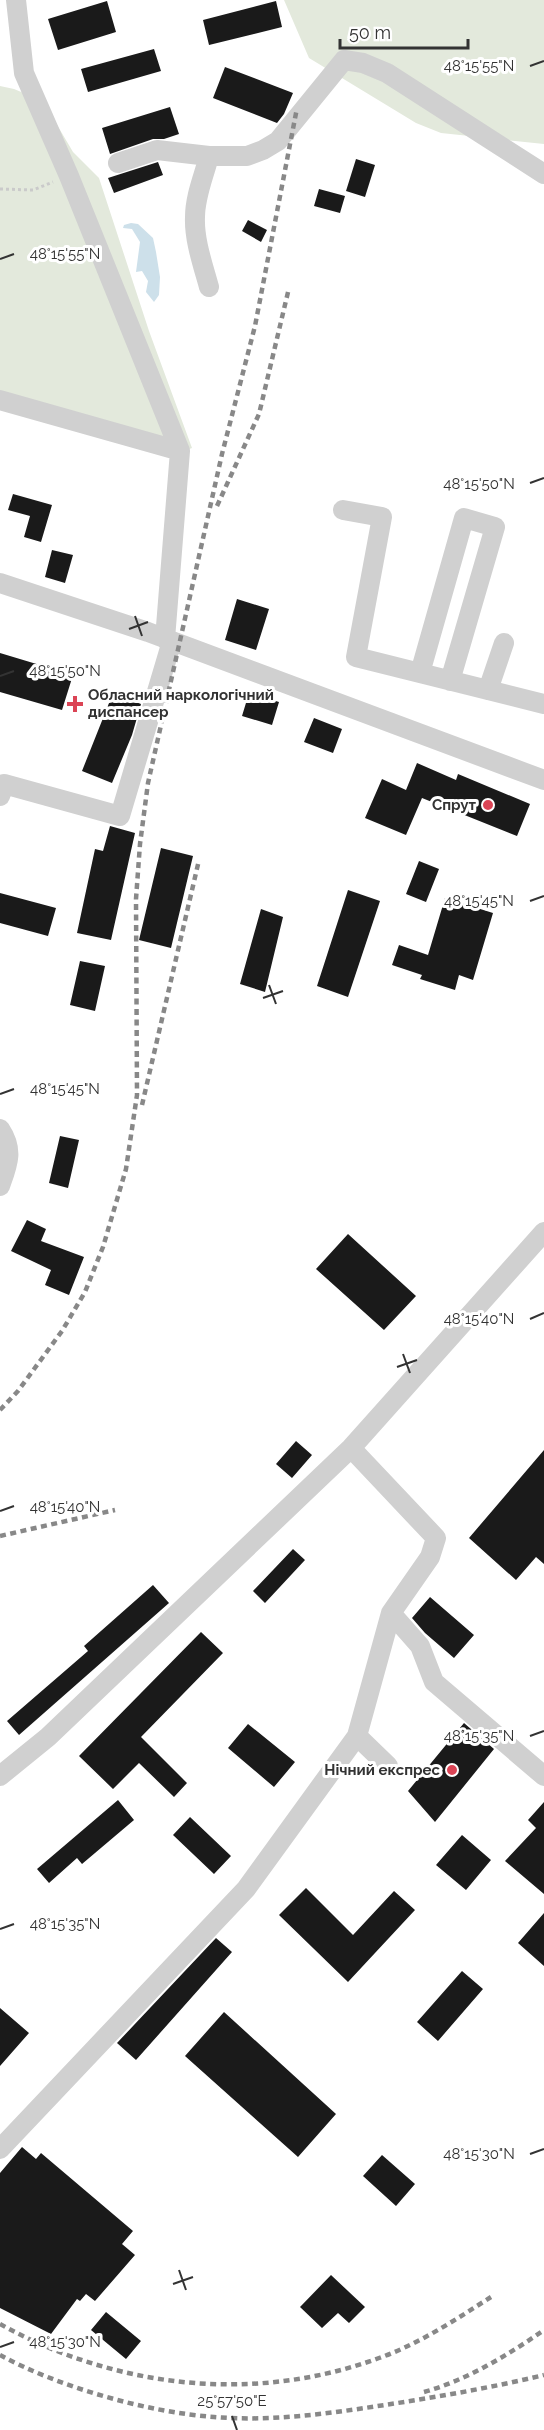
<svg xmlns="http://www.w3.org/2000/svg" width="544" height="2430" font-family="Raleway,sans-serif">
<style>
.green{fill:#e3e9dc}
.water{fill:#cde0ea}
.building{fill:#1a1a1a}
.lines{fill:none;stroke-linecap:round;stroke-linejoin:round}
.path{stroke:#cacaca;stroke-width:3;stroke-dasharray:3 3;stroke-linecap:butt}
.minor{stroke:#d0d0d0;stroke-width:20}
.rail{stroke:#888;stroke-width:4.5;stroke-dasharray:6 4.5;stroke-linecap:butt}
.ticks{fill:none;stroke:#333;stroke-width:2}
.poi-dot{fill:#db4455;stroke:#fff;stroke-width:2}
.labels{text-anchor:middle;stroke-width:6;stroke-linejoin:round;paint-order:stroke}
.poi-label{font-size:15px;font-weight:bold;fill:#333;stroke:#fff;text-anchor:end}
.ticks-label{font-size:15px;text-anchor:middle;fill:#333;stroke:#fff;stroke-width:6;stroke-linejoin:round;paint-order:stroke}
</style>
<rect width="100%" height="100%" fill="#fff"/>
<!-- green -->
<path class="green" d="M284 0H544V144L441 133 416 123 309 58Z
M0 86 14 89 43 101 73 152 99 178 149 331 192 448 173 455 0 405Z"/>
<!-- water -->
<path class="water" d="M131 223 138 224 153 238 156 252 160 277 159 295 154 302 146 292 148 281 142 271 136 272 140 242 132 229 123 228 124 225Z"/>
<!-- building -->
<path class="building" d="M107 1 116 32 58 50 48 19Z
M276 1 282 27 209 45 203 20Z
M154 49 161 71 88 92 81 69Z
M225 67 293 93 284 114 277 123 213 98Z
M170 107 179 134 164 139H153L110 154 102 128Z
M356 159 375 165 365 197 346 191Z
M158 162 163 175 114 193 108 178Z
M319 189 345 196 340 213 314 206Z
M248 220 267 230 261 242 242 231Z
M13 494 52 505 41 542 24 537 30 516 8 510Z
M52 550 73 555 65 583 45 577Z
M237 599 269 609 256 650 225 640Z
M0 653 73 675 62 710 0 692Z
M113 693 141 704 132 735 112 783 82 771Z
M249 693 279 702 272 725 242 716Z
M314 718 342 729 333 753 304 742Z
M417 763 456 780 458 774 530 804 517 836 422 798 406 835 365 818 382 779 406 790Z
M110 826 135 833 111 940 77 933 95 849 103 851Z
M161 848 193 856 171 948 139 940Z
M419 861 439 869 426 902 406 894Z
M348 890 380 901 348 997 317 986Z
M0 893 56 908 48 936 0 923Z
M445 898 493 913 473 980 459 975 455 990 420 979 422 975 392 965 399 945 428 955Z
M261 909 283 917 265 992 240 984Z
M80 961 105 966 95 1011 70 1005Z
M60 1136 79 1140 68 1188 49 1183Z
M27 1220 46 1229 41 1241 84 1257 69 1295 45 1285 51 1270 11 1251Z
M348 1234 416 1296 384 1330 316 1269Z
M296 1441 312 1455 292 1478 276 1464Z
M544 1450V1564L536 1557 516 1580 469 1538Z
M293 1549 305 1560 265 1603 253 1591Z
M153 1585 169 1603 19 1735 7 1721 88 1651 84 1646Z
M430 1597 474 1635 454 1658 425 1633 412 1618Z
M201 1632 223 1653 141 1737 187 1783 174 1797 139 1763 113 1789 79 1756Z
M464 1723 494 1749 435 1822 408 1791Z
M248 1724 295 1762 274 1787 228 1748Z
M118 1800 134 1820 82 1864 77 1858 49 1883 37 1869Z
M544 1802V1894L505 1861 536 1828 528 1820Z
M190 1817 231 1856 214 1874 173 1835Z
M462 1835 491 1860 466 1890 436 1865Z
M306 1888 353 1935 394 1891 415 1910 348 1982 279 1915Z
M544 1913V1966L518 1943Z
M216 1938 232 1952 136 2060 117 2043Z
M462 1971 483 1989 438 2041 417 2022Z
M0 2008 29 2033 0 2066Z
M224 2012 336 2114 298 2157 185 2056Z
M22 2147 36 2159 41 2153 133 2231 122 2244 135 2255 95 2301 86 2294 80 2301 77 2299 51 2334 0 2308V2173Z
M382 2155 415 2184 396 2206 363 2176Z
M331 2275 365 2307 349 2323 338 2313 322 2328 300 2307Z
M106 2312 141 2341 126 2359 91 2330Z"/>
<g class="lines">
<!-- path -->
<path class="path" d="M0 189 33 190 53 182"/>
<!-- minor -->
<path class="minor" d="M16 0 24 73 69 176 180 451
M118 163 157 150 209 156H247L263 150 278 141 344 60 363 63 387 73 544 174
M209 287C203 265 194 240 195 217 195 196 204 176 209 156
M0 400 180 451 165 639
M343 510 382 517 356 657 544 704
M0 583 148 632 544 780
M420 673 464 518 495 527 450 681
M488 690 504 643
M0 796 4 784 120 816 172 641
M0 1129C14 1150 8 1164 0 1186
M391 1613 420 1646 434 1682 544 1776
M357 1736 388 1766
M0 1776 48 1737 351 1448 544 1232
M0 2149 246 1889 357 1736 391 1613 430 1557 436 1538 351 1448"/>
<!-- rail -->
<path class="rail" d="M217 506 259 414 289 288
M142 1105 199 860
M0 1410 18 1391 62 1331 85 1292 103 1247 126 1169 137 1095 136 899 140 844 148 783 222 454 255 326 297 108
M0 1536 115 1510
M0 2324C115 2388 254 2404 379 2358 419 2344 455 2320 491 2297
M0 2355C59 2387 146 2412 214 2417 273 2422 333 2413 391 2404 443 2396 494 2387 544 2375
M424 2392C467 2380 508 2355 544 2330"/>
</g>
<!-- ticks -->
<path class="ticks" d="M530 66 544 61M0 259 14 254M530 483 544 478M135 616 142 636M129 629 148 622M0 676 14 671M530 901 544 896M269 985 276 1004M263 998 283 991M0 1094 14 1089M530 1319 544 1313M403 1354 410 1373M397 1367 417 1360M0 1511 14 1506M530 1736 544 1731M0 1929 14 1924M530 2154 544 2149M179 2270 186 2290M173 2284 193 2277M0 2347 14 2342M232 2416 237 2430"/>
<!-- markers -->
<g class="poi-dot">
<path d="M72 695h6v6h6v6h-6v6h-6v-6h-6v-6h6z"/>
<circle cx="488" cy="805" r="6"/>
<circle cx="452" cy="1770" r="6"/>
</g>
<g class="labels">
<!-- poi labels -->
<g class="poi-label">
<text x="88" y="700" text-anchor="start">Обласний наркологічний<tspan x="88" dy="17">диспансер</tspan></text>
<text x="476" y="810">Спрут</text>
<text x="440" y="1775">Нічний експрес</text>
</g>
</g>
<g class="ticks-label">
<text x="479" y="71">48°15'55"N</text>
<text x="65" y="259">48°15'55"N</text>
<text x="479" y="489">48°15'50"N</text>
<text x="65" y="676">48°15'50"N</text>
<text x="479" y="906">48°15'45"N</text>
<text x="65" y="1094">48°15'45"N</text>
<text x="479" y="1324">48°15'40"N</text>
<text x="65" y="1512">48°15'40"N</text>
<text x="479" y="1741">48°15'35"N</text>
<text x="65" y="1929">48°15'35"N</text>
<text x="479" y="2159">48°15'30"N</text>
<text x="65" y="2347">48°15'30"N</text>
<text x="232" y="2406">25°57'50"E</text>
</g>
<!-- scale -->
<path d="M340 39v9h128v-9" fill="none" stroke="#333333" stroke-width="3"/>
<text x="349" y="39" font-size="18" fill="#333333" stroke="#ffffff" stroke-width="4.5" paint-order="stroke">50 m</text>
</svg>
